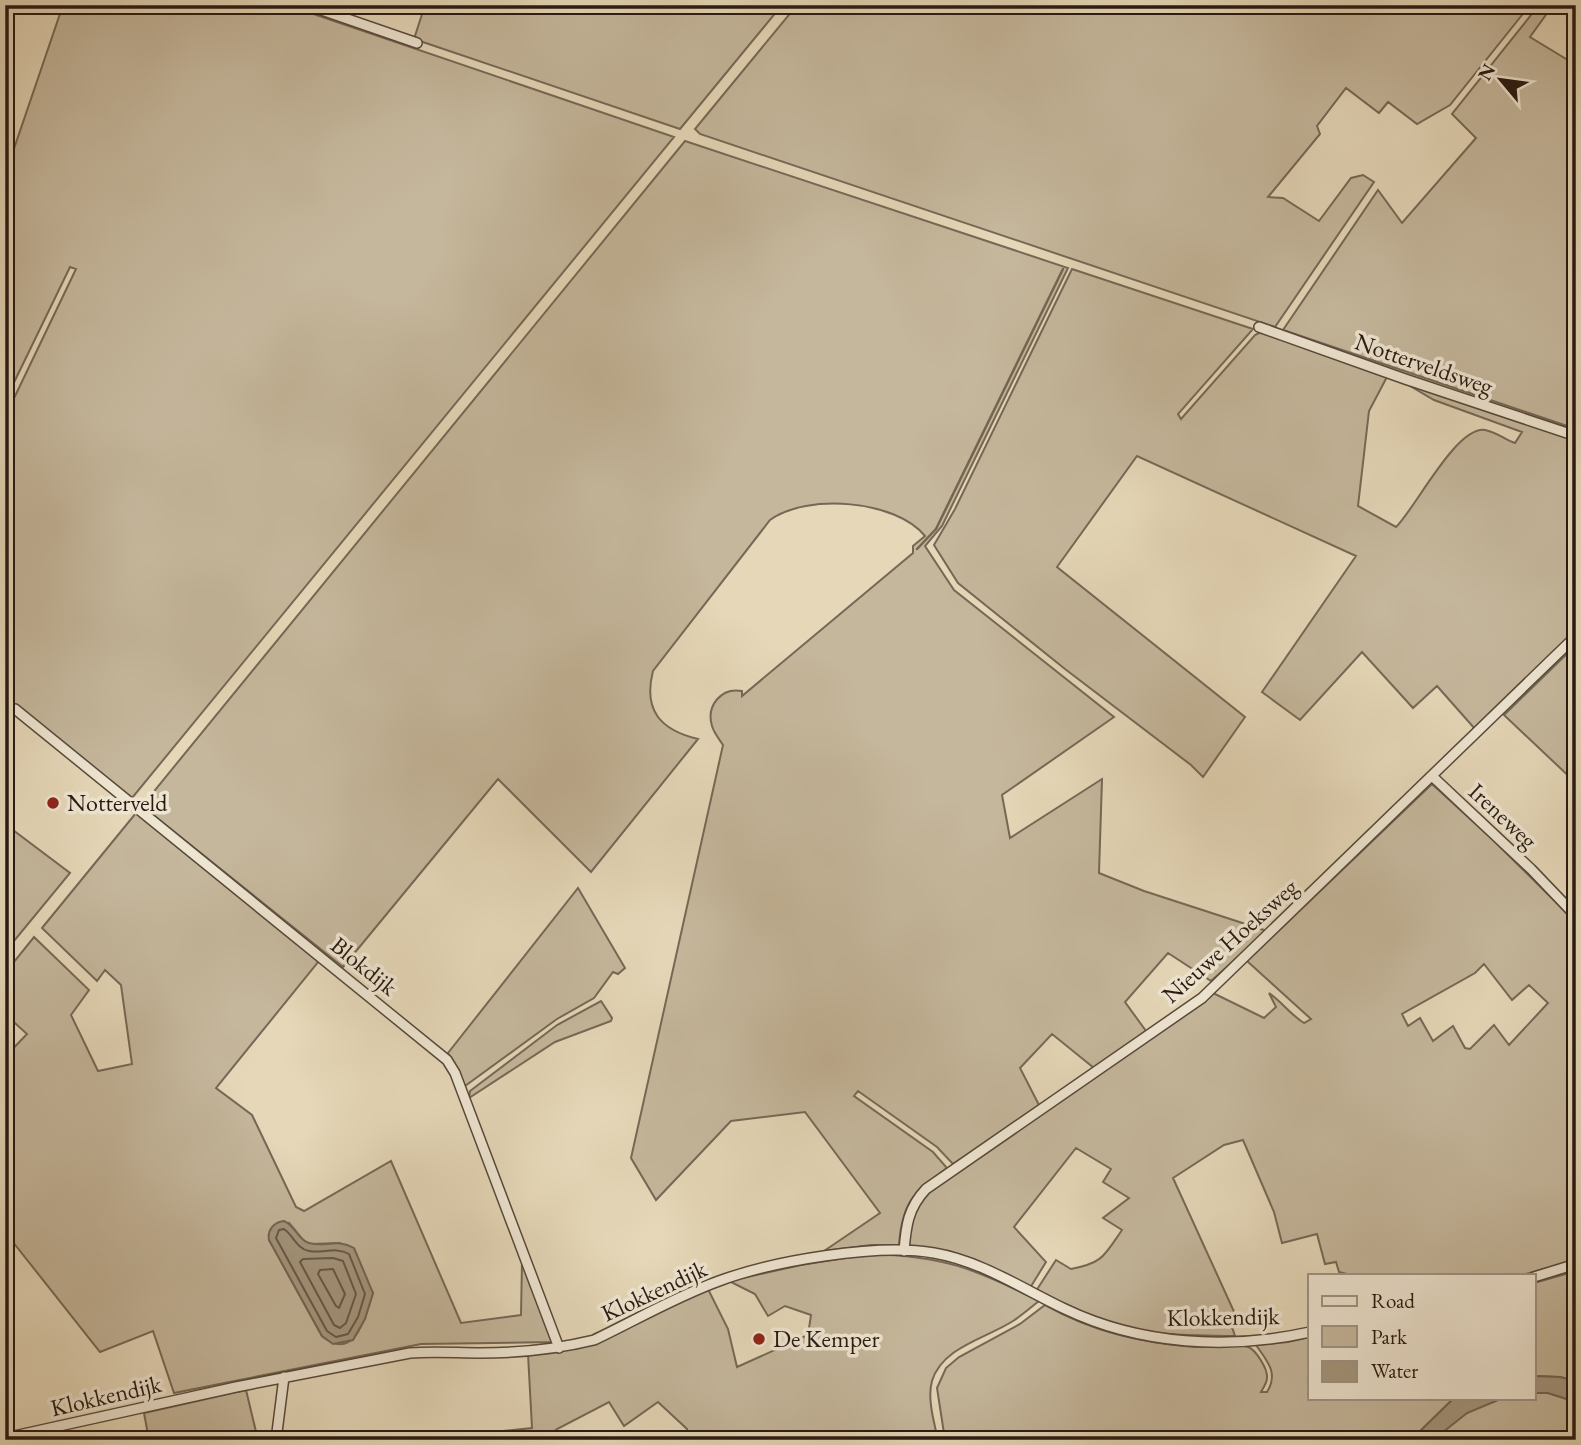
<svg xmlns="http://www.w3.org/2000/svg" width="1581" height="1445" font-family="'EB Garamond',serif">
<style>
.green{fill:#c5b79c;stroke:#766856;stroke-width:2;fill-rule:evenodd}
.water{fill:#a5977f;stroke:#736553;stroke-width:2}
.lines{fill:none;stroke-linecap:round;stroke-linejoin:round}
.shore{stroke:#665848;stroke-width:2}
.stream{stroke:#736553;stroke-width:2.5}
.minor-casing{stroke:#57493b;stroke-width:12}
.minor{stroke:#eee5d1;stroke-width:9}
.poi-dot{fill:#8f2418;stroke:#eee5d1;stroke-width:2.5}
.labels{text-anchor:middle;stroke-width:7;stroke-linejoin:round;paint-order:stroke}
.street-label{font-size:24px;fill:#281a11;stroke:#eee5d1}
.poi-label{font-size:24px;fill:#281a11;stroke:#eee5d1;text-anchor:start}
</style>
<rect width="100%" height="100%" fill="#e5d7b8"/>
<filter id="stains"><feTurbulence type="fractalNoise" baseFrequency=".00286" numOctaves="4"/><feColorMatrix values="0 0 0 0 .2 0 0 0 0 .09 0 0 0 0 .02 0 0 0 .5 -.17"/></filter>
<radialGradient id="worn" r=".72"><stop offset=".6" stop-color="#630" stop-opacity="0"/><stop offset="1" stop-color="#630" stop-opacity=".3"/></radialGradient>
<!-- green -->
<path class="green" d="M63 5H287L674 137 132 798 5 696V417L76 269 70 267 5 401V175Z
M425 5H782L680 129 414 39Z
M797 5H1530L1450 105 1417 124 1388 102 1379 113 1346 88 1317 126 1320 134 1268 197 1283 198 1319 221 1351 178 1363 175 1374 182 1275 327 700 134 695 129Z
M1539 5H1553L1530 37 1576 65V429L1283 330 1378 190 1402 223 1476 138 1452 114Z
M685 141 1068 268 942 526 925 546 954 590 1114 717 1002 795 1010 838 1102 779 1099 873 1144 891 1267 931 1211 981 1168 953 1125 1002 1146 1031 1094 1068 1052 1034 1020 1068 1039 1105 953 1164 937 1147 858 1091 854 1096 933 1152 947 1168C914 1192 902 1202 899 1245H871L824 1251 880 1213 805 1112 731 1121 656 1200 631 1158 723 745C719 739 714 733 712 726 706 706 721 687 742 691V696L913 553V546L925 536C896 500 807 493 770 520L653 671C643 710 660 730 698 739L591 872 498 779 343 967 142 806Z
M1072 269 1253 329 1178 414 1181 419 1255 335 1261 332 1388 375 1369 411 1358 506 1396 527C1415 509 1456 426 1485 430 1496 432 1506 440 1515 443L1522 432 1434 400 1405 383 1576 439V631L1475 729 1437 686 1413 708 1362 652 1300 720 1262 692 1356 556 1137 456 1057 567 1245 717 1203 777 1191 765 1065 669 958 583 934 545 955 509Z
M1576 645V783L1504 715Z
M1432 784 1492 839 1576 922V1260L1522 1275H1351L1339 1272 1336 1262 1325 1264 1317 1234 1282 1243 1274 1212 1243 1140 1224 1145 1173 1178 1236 1316 1230 1321 1235 1336C1190 1335 1143 1337 1100 1321 1078 1313 1057 1301 1036 1291L1056 1260 1071 1269C1103 1263 1104 1256 1122 1230L1103 1218 1129 1198 1103 1182 1111 1169 1076 1148 1014 1227 1046 1262 1030 1288 927 1249 909 1246 911 1220 922 1197 1213 993 1264 1018 1276 1007 1269 993C1282 1002 1291 1015 1304 1023L1311 1019 1247 961ZM1484 964 1512 1000 1529 985 1548 1003 1509 1045 1494 1025 1470 1049 1465 1048 1453 1026 1433 1041 1420 1018 1408 1026 1402 1014 1475 973Z
M136 813 319 961 216 1088 252 1115 296 1207 304 1211 391 1161 461 1323 521 1315 522 1261 553 1342 421 1344 174 1393 153 1331 100 1352 5 1232V1057L27 1034 5 1014V973L34 937 89 990 71 1015 98 1071 132 1064 121 985 105 970 97 981 42 928ZM289 1223 303 1240 310 1244 340 1243 373 1293C365 1317 355 1363 322 1336L273 1247 269 1240Z
M5 824 70 873 5 952Z
M578 888 625 968 618 974 613 972 594 998 557 1019 465 1086 457 1068 448 1053Z
M601 1001 612 1018 611 1021 555 1042 469 1098 470 1091 557 1025Z
M870 1254C943 1256 974 1268 1039 1301 1030 1308 1022 1315 1013 1321 987 1338 942 1347 932 1381 927 1398 934 1422 938 1440H687V1429L658 1402 624 1426 609 1402 557 1429 543 1440H464L465 1435 532 1428 528 1354 580 1348 708 1289 728 1329 737 1367 808 1335 811 1315 785 1306 768 1316 755 1294 729 1281 801 1265Z
M1576 1271V1381L1560 1377 1534 1376V1283Z
M1045 1305C1094 1332 1138 1342 1194 1347 1208 1348 1236 1342 1248 1347 1256 1350 1268 1369 1267 1378 1267 1383 1263 1388 1261 1392H1267C1279 1373 1267 1361 1256 1345L1288 1342 1310 1337V1398H1454L1411 1440H945L937 1388 946 1368 959 1357 1020 1324Z
M246 1390 258 1440H149L144 1413Z
M1534 1393H1548L1576 1402V1440H1433C1453 1422 1478 1401 1505 1398 1515 1397 1524 1398 1534 1398Z"/>
<!-- water -->
<path class="water" d="M284 1221C296 1226 298 1240 309 1243 324 1248 337 1238 354 1248L373 1293 365 1319 353 1340 333 1344 322 1336 269 1240C267 1230 274 1222 284 1221Z
M1534 1376 1560 1377 1576 1381V1402L1548 1393H1534Z
M1454 1398H1503L1467 1413 1433 1440H1411Z"/>
<g class="lines">
<!-- shore -->
<path class="shore" d="M284 1229C293 1235 297 1249 309 1251 323 1254 335 1246 349 1254L365 1294 358 1317 348 1334 336 1337 327 1331 276 1238 279 1230Z
M333 1258 343 1261 356 1294 346 1323 340 1328 334 1325 300 1262 303 1259Z
M333 1269 345 1294 339 1308 336 1306 318 1274 320 1270Z"/>
<!-- stream -->
<path class="stream" d="M917 549 936 529 1063 269"/>
<!-- minor casing -->
<g class="minor-casing">
<path id="minor" d="M307 5 417 43
M1259 327 1405 379 1576 436
M15 709 447 1060 455 1073 559 1348
M1432 776 1531 869 1576 916
M904 1251C906 1226 908 1208 926 1189L1202 998 1576 636
M1534 1277 1576 1264
M5 1438 236 1387 410 1353C434 1351 457 1353 481 1353 519 1353 557 1349 594 1340 634 1321 677 1296 719 1281 773 1261 877 1243 934 1253 981 1261 1023 1289 1065 1309 1140 1345 1229 1350 1310 1332
M276 1440 284 1377"/>
</g>
<!-- minor -->
<use href="#minor" class="minor"/>
</g>
<!-- markers -->
<g class="poi-dot">
<circle cx="53" cy="803" r="7"/>
<circle cx="759" cy="1339" r="7"/>
</g>
<g class="labels">
<!-- street labels -->
<g class="street-label">
<text transform="translate(1424 364) rotate(19)" y="8">Notterveldsweg</text>
<text transform="translate(1503 816) rotate(43)" y="8">Ireneweg</text>
<text transform="translate(1230 941) rotate(-42)" y="8">Nieuwe Hoeksweg</text>
<text transform="translate(364 966) rotate(39)" y="8">Blokdijk</text>
<text transform="translate(654 1291) rotate(-25)" y="8">Klokkendijk</text>
<text transform="translate(1223 1317) rotate(-1)" y="8">Klokkendijk</text>
<text transform="translate(106 1396) rotate(-13)" y="8">Klokkendijk</text>
</g>
<!-- poi labels -->
<g class="poi-label">
<text x="67" y="811">Notterveld</text>
<text x="773" y="1347">De Kemper</text>
</g>
</g>
<!-- margin -->
<rect width="1581" height="1445" fill="none" stroke="#e5d7b8" stroke-width="28"/>
<rect x="7" y="7" width="1567" height="1431" fill="none" stroke="#281a11" stroke-width="3.5"/>
<rect x="14" y="14" width="1553" height="1417" fill="none" stroke="#281a11" stroke-width="2"/>
<!-- legend -->
<rect x="1308" y="1274" width="228" height="126" fill="#eee5d1" stroke="#9f9484" stroke-width="2"/>
<rect x="1322" y="1296" width="35" height="10" fill="#eee5d1" stroke="#9f9484" stroke-width="2"/>
<text x="1371" y="1308" font-size="21" fill="#281a11">Road</text>
<rect x="1322" y="1326" width="35" height="21" fill="#c5b79c" stroke="#9f9484" stroke-width="2"/>
<text x="1371" y="1344" font-size="21" fill="#281a11">Park</text>
<rect x="1322" y="1361" width="35" height="21" fill="#a5977f" stroke="#9f9484" stroke-width="2"/>
<text x="1371" y="1378" font-size="21" fill="#281a11">Water</text>
<!-- north arrow -->
<g transform="translate(1501 80) rotate(299)" stroke="#eee5d1" stroke-width="5" paint-order="stroke">
<path d="M0-5L12 26L0 18L-12 26Z" fill="#281a11"/>
<text y="-10" font-size="19" font-weight="bold" text-anchor="middle" fill="#281a11">N</text>
</g>
<rect width="100%" height="100%" filter="url(#stains)"/>
<rect width="100%" height="100%" fill="url(#worn)"/>
</svg>
